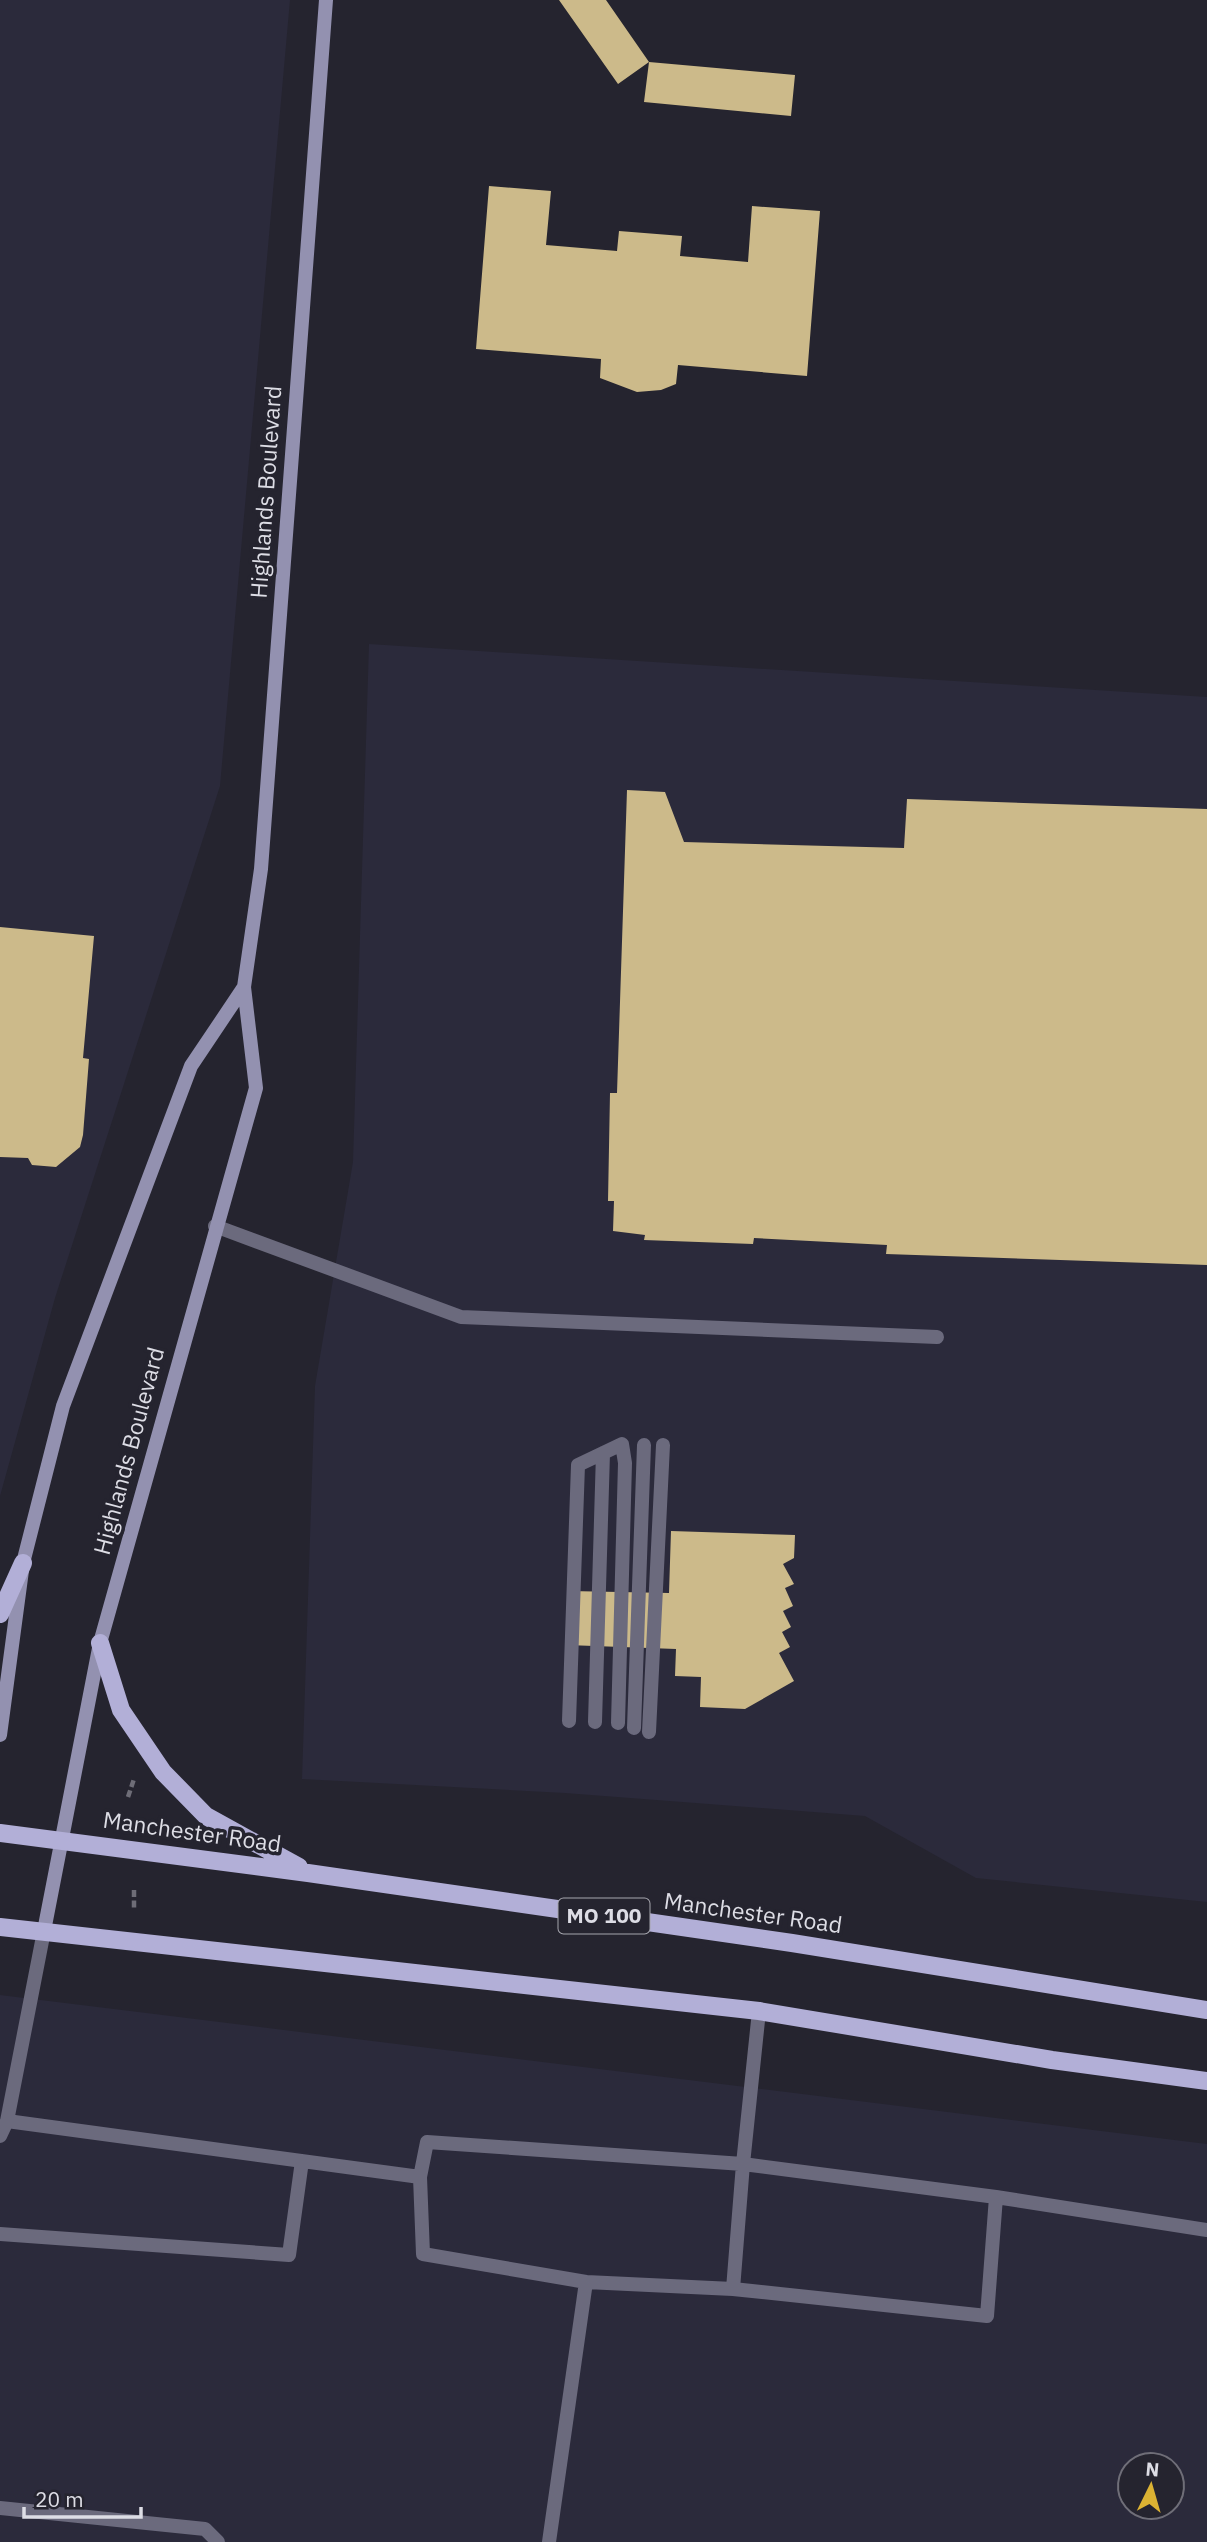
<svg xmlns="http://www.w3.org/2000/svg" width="1207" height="2542" font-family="'IBM Plex Sans',sans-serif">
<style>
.built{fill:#2b2a3b;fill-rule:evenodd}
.building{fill:#ccba8a}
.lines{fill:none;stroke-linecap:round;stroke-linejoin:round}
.path{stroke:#6e6d77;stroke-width:4.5;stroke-dasharray:7 3.5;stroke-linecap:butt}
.lane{stroke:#6b6a7d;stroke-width:14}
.secondary{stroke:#9391b0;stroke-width:14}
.primary{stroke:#b2afd7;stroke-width:18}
.labels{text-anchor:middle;stroke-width:7;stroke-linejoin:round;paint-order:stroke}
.shield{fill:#25242f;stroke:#a6a6ae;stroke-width:2}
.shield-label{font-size:21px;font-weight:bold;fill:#dddde5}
.street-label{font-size:23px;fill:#dddde5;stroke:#25242f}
</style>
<rect width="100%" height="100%" fill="#25242f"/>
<!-- built -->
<path class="built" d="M0 0H290L220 786 55 1298 0 1496Z
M369 644 1207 697V1902L976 1878 865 1816 565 1793 302 1779 315 1386 353 1162Z
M0 1995 1207 2144V2542H0ZM1130 2465H1172V2507H1130Z"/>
<!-- building -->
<path class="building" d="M559 0H606L649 62 618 84Z
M649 62 795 75 791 116 644 102Z
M489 186 551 191 546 245 617 251 619 231 682 236 680 256 748 262 752 206 820 211 807 376 678 365 676 384 661 390 637 392 600 378 601 359 476 349Z
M627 790 665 792 684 842 904 848 907 799 1207 809V1265L886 1254 887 1245 754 1238 753 1244 644 1240 645 1235 613 1231 614 1201H608L610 1093H617Z
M0 927 94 936 83 1058 89 1059 83 1135 80 1147 56 1167 32 1165 28 1158 0 1157Z
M671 1531 795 1535 794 1558 783 1564 794 1584 785 1588 793 1606 783 1611 791 1627 782 1632 790 1647 779 1653 794 1681 745 1709 700 1707 701 1677 675 1676 676 1649 567 1645 569 1591 669 1593Z"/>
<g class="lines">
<!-- path -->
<path class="path" d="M128 1797 134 1779
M134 1890V1910"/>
<!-- lane -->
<path class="lane" d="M215 1226 461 1317 937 1337
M569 1721 578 1465 622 1444 625 1463 618 1723
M595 1722 603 1453
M634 1728 644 1445
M649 1732 663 1445
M7 2121 420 2177 427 2142 743 2164 759 2011
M0 2136 7 2121 44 1931
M420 2177 423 2254 586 2282 549 2542
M0 2234 289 2255 302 2161
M586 2282 733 2289 743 2164 996 2197 1207 2230
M733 2289 987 2316 996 2197
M0 2508 205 2529 218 2542"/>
<!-- secondary -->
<path class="secondary" d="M0 1735 23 1563 63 1406 191 1066 244 987
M44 1931 100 1643 256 1088 244 987 261 869 326 0"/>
<!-- primary -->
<path class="primary" d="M0 1614 23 1563
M100 1643 121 1710 163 1772 206 1816 299 1867
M0 1833 308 1873 792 1943 1207 2010
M0 1927 759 2011 1052 2060 1207 2081"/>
</g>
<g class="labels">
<!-- shield labels -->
<rect class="shield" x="558.5" y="1898.5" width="91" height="35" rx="5"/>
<g class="shield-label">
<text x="604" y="1923">MO 100</text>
</g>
<!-- street labels -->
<g class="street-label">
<text transform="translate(266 492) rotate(-86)" y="8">Highlands Boulevard</text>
<text transform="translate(129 1451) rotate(-75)" y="8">Highlands Boulevard</text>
<text transform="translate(192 1832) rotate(8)" y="8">Manchester Road</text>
<text transform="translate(753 1913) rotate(8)" y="8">Manchester Road</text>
</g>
</g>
<!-- north arrow -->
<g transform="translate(1151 2486) rotate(5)"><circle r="33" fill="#25242f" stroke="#6f6e78" stroke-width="2"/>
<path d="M0-5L12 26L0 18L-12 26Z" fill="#dbb233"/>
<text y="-10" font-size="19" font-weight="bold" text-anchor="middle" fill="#dddde5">N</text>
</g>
<!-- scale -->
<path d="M24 2507v10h117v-10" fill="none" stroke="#dddde5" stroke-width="3.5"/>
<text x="35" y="2507" font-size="21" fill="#dddde5" stroke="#25242f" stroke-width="5" paint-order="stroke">20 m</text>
</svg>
